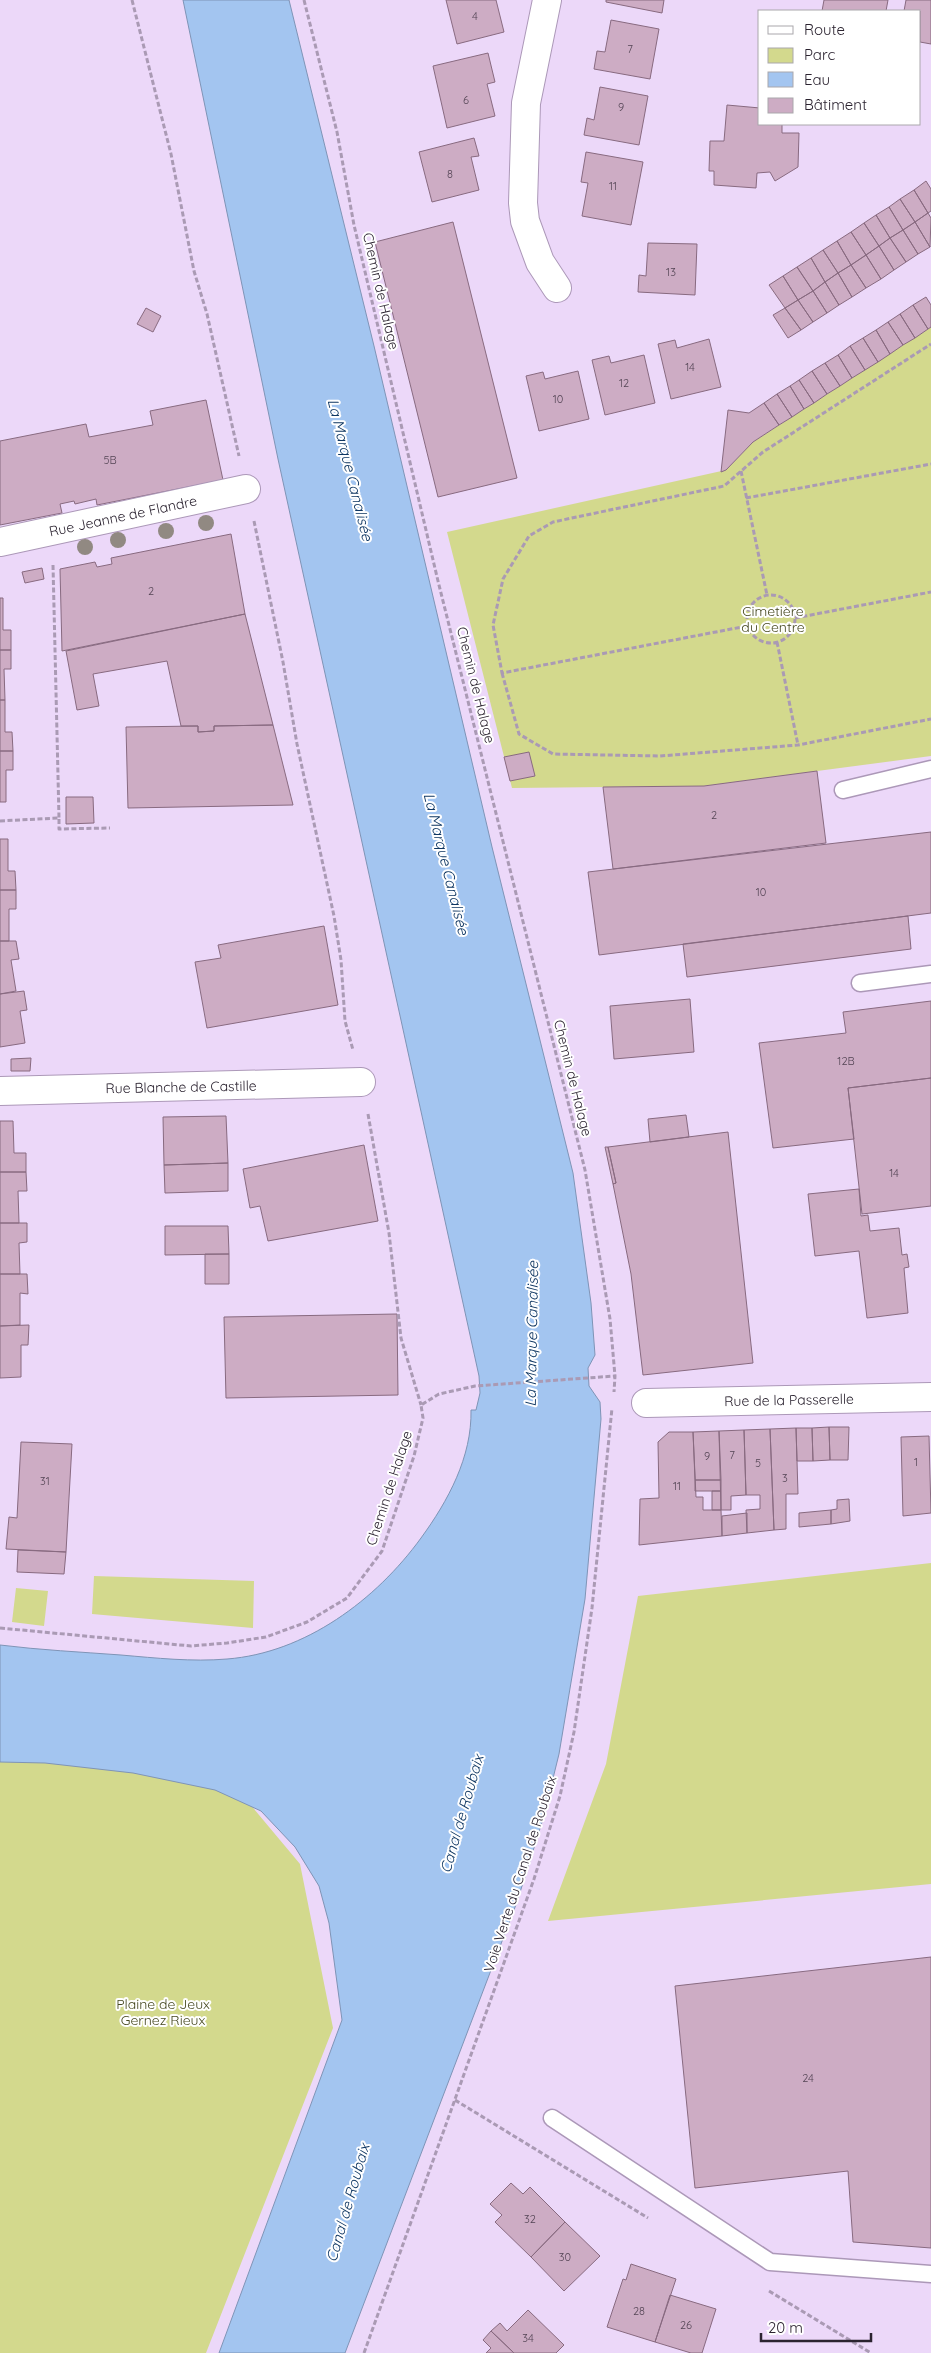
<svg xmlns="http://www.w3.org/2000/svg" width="931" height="2353" font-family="Quicksand,sans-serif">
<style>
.green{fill:#d3d98d}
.water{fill:#a3c5f0;stroke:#7f94b6}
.building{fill:#cdacc4;stroke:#886a80}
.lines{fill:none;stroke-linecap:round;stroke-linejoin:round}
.service-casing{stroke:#ac98b8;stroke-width:19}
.minor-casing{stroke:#ac98b8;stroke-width:30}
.path{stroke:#aa9ab4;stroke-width:3;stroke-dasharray:5 2.5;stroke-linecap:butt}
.service{stroke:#fff;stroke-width:16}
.minor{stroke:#fff;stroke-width:28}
.tree{fill:#918982}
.labels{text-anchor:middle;stroke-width:4;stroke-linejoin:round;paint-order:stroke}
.number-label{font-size:11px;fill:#544555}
.street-label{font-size:14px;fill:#2b2330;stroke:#fff}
.park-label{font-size:14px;fill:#464820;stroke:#fff}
.water-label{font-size:15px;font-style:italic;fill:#0e3662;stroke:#fff}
</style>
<rect width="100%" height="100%" fill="#ecd8f9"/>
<!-- green -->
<path class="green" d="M931 327V756L704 786 512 788 447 532 726 470 753 442Z
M931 1563V1884L548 1921 606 1764 638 1596Z
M94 1576 254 1581 253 1628 92 1614Z
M16 1588 48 1591 44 1626 12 1622Z
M0 1746 234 1785 300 1864 333 2028 206 2353H0Z"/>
<!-- water -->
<path class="water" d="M183 0H289L374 346 492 847 573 1173 591 1303 595 1355 588 1368 589 1386 600 1402 601 1419 585 1599 559 1754 543 1819 517 1902 345 2353H219L342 2020 329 1923 319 1886 295 1847 261 1811 215 1790 133 1773 45 1763 0 1762V1645C40 1650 81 1652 121 1655 156 1658 192 1662 227 1659 305 1653 376 1600 421 1538 448 1501 472 1457 471 1410H476L480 1393 479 1376 278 459Z"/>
<!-- building -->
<path class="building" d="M446 0H496L504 32 457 44Z
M606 0H664L662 13 606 2Z
M824 0H888L886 11H822Z
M906 0H931V44L920 42V11H904Z
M611 20 659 29 650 79 594 69 597 51 605 52Z
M488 53 495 82 487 84 495 116 447 128 433 66Z
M600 87 648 96 639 145 584 135 587 118 594 120Z
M727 105 760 108V124H782V133H799L798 167 775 181 770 172 757 173 756 188 714 185V171H709L710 141H724Z
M474 138 479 156 471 157 479 190 432 202 419 152Z
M586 152 643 162 631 225 582 216 588 183 581 182Z
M926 181 931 189V211L928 213 914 190Z
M914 190 928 213 915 222 900 199Z
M900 199 915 222 903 230 889 207Z
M889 207 903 230 890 238 876 215Z
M928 213 931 218 930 247 915 222Z
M876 215 890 238 879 246 864 223Z
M453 222 517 478 438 497 375 242Z
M915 222 930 247 918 254 903 230Z
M864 223 879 246 866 255 851 232Z
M903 230 918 254 906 262 890 238Z
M851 232 866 255 851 265 837 241Z
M890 238 906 262 894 270 879 246Z
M837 241 851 265 838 273 823 250Z
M648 243 697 244 695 295 638 292 639 275 646 276Z
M879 246 894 270 881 279 866 255Z
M823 250 838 273 825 282 811 258Z
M866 255 881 279 866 288 851 265Z
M811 258 825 282 813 291 797 267Z
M851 265 866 288 852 297 838 273Z
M797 267 813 291 798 300 783 276Z
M838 273 852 297 839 305 825 282Z
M783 276 798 300 785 308 769 285Z
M825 282 839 305 827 313 813 291Z
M813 291 827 313 813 322 798 300Z
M926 297 931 305V327L928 329 913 305Z
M798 300 813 322 801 330 785 308Z
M913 305 928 329 915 338 900 314Z
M146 308 161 316 153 332 137 324Z
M785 308 801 330 788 338 773 315Z
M900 314 915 338 903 345 888 322Z
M888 322 903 345 890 354 876 330Z
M876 330 890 354 878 362 863 338Z
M863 338 878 362 865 370 850 346Z
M709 339 721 387 671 399 658 344 675 340 677 348Z
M850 346 865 370 852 378 838 355Z
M644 355 655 403 605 415 592 360 609 356 611 363Z
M838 355 852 378 840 386 825 363Z
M825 363 840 386 827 394 812 371Z
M578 371 589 419 539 431 526 376 543 372 545 379Z
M812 371 827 394 814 403 799 380Z
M799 380 814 403 804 409 790 386Z
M790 386 804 409 792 417 777 394Z
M777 394 792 417 779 425 764 403Z
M206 400 223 480 97 505 96 499 75 504 74 501 60 504 62 513 0 525V441L86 424 89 437 153 425 150 411Z
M764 403 779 425 753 442 726 470 721 472 728 410 749 413Z
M231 534 245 614 62 651 60 569 95 562 97 567 112 564 111 558Z
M42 568 44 579 25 583 22 572Z
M0 598H3V630H11V650H0Z
M245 614 273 725 214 726V731L198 732V726H181L167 661 93 674 99 706 77 710 66 651Z
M0 650H11V669H4L5 700H0Z
M0 700H5V732H12L13 751H0Z
M273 725 293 805 128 808 126 727 198 726V732L214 731V726Z
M0 751H13V770H6V802H0Z
M529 752 535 776 510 781 504 757Z
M817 771 826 843 613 869 603 787 704 786Z
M66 797H93L94 823 66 824Z
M931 832V913L599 955 588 872Z
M0 839H8V871H15L16 890H0Z
M0 890H16V909H9V941H0Z
M908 916 911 949 687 977 683 944Z
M324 926 338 1005 207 1028 195 962 221 958 218 945Z
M0 941H16L19 959 11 960 16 991 0 994Z
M24 991 27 1010 20 1011 25 1043 0 1047V994Z
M690 999 694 1052 614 1059 610 1006Z
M931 1001V1078L848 1088 854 1139 773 1148 759 1043 846 1033 843 1012Z
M31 1058 30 1071H11V1059Z
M931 1078V1206L862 1214 848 1088Z
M686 1115 689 1137 650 1142 648 1119Z
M226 1116 228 1163 164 1165 163 1117Z
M0 1121H13L14 1153H26V1172H0Z
M728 1132 753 1363 643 1375 631 1274 613 1184 616 1183 608 1147Z
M364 1145 378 1221 268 1241 260 1206 250 1208 243 1169Z
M605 1147H608L616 1183 613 1184Z
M228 1163V1191L165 1193 164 1165Z
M0 1172H26L27 1191H18L19 1223H0Z
M859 1189 861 1216 868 1215 870 1231 899 1228 902 1255 907 1254 909 1267 904 1268 908 1313 867 1318 859 1251 815 1256 808 1194Z
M0 1223H27V1242L19 1243 20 1274H0Z
M165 1226H228L229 1254 165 1255Z
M205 1254H229V1284H205Z
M0 1274H27L28 1294 20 1293V1325L0 1326Z
M397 1314 398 1395 226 1398 224 1317Z
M29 1325 28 1345H21V1377L0 1378V1326Z
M829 1427H849L848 1460H830Z
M829 1427 830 1460 813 1461 812 1428Z
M796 1428 798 1494H786V1529L774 1530 770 1429Z
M796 1428H812L813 1461H797Z
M770 1429 774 1530 747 1533 746 1510 760 1509V1495H746L744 1430Z
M744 1430 746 1495 731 1496V1510H721L719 1431Z
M719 1431 721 1480H695L693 1432Z
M669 1432H693L696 1497H703V1510H721L722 1536 639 1545 640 1499 659 1498 658 1442Z
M929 1436 931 1513 903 1516 901 1437Z
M21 1442 72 1444 66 1552 6 1549 9 1517 17 1518Z
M695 1480H721V1491H695Z
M712 1491H721V1510H712Z
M849 1499 850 1521 831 1524V1510L837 1509V1500Z
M831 1510V1524L799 1527V1513Z
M747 1513V1533L722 1536V1516Z
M18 1550 66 1552 64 1574 17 1572Z
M931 1957V2248L853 2242 848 2171 695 2188 675 1986Z
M511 2183 523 2194 530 2187 565 2222 531 2257 495 2222 502 2215 490 2204Z
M565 2222 600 2256 564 2291 531 2257Z
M631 2264 676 2279 655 2342 607 2327 623 2279 626 2280Z
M670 2295 716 2309 702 2353H691L655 2342Z
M528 2310 564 2345 556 2353H514L491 2331 500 2323 507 2331Z
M491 2331 514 2353H486L491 2348 483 2340Z"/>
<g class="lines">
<!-- service casing -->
<g class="service-casing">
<path id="service" d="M843 790 931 769
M860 983 931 974
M552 2118 770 2262 931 2274"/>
</g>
<!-- minor casing -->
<g class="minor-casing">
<path id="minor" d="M547 0 526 103 523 203 525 221 540 262 557 288
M0 542 246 489
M0 1091 361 1082
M646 1403 931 1397"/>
</g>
<!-- path -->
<path class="path" d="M132 0 171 154 194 271 207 314 239 456
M304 0 337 132 354 225 438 581 585 1170 610 1319 615 1376 614 1392
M741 471 767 595
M746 498 931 464
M254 521 283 662 297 744 334 916 341 960 345 1021 353 1050
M53 565 59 818
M747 619a24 24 0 1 1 48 0a24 24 0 1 1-48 0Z
M795 618 931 592
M747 626 502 673 493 625 503 579 529 536 553 522 724 486 763 452 931 344
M777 642 798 745
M502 673 519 734 553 754 660 756 798 745 931 719
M0 821 59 818V829L110 828
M368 1114 389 1233 401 1338 421 1405
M0 1628 191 1646 227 1643 266 1637 307 1622 347 1598 382 1551 414 1456 423 1418 421 1405 439 1394 475 1386 615 1376
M455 2100 648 2218
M769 2291 871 2353
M364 2353 534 1879 560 1796 574 1732 592 1608 612 1408"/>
<!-- service -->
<use href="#service" class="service"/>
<!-- minor -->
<use href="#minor" class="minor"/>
</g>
<!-- trees -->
<g class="tree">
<circle cx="206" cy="523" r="8"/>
<circle cx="166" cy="531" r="8"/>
<circle cx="118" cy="540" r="8"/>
<circle cx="85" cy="547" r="8"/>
</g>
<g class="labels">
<!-- number labels -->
<g class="number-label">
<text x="475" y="20">4</text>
<text x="630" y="53">7</text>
<text x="466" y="104">6</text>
<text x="621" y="111">9</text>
<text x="450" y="178">8</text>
<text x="613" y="190">11</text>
<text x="671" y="276">13</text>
<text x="690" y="371">14</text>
<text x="624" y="387">12</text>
<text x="558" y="403">10</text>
<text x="110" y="464">5B</text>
<text x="151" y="595">2</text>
<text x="714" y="819">2</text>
<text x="761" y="896">10</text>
<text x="846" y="1065">12B</text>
<text x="894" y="1177">14</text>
<text x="732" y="1459">7</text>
<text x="707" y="1460">9</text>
<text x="916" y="1466">1</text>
<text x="758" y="1467">5</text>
<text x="785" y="1482">3</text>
<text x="45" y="1485">31</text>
<text x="677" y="1490">11</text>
<text x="808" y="2082">24</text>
<text x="530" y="2223">32</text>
<text x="565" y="2261">30</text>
<text x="639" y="2315">28</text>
<text x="686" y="2329">26</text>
<text x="528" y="2342">34</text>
</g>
<!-- street labels -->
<g class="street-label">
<text transform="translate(381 291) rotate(77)" y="5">Chemin de Halage</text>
<text transform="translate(123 516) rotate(-12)" y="5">Rue Jeanne de Flandre</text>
<text transform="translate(476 685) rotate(76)" y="5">Chemin de Halage</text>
<text transform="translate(573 1078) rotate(76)" y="5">Chemin de Halage</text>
<text transform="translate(181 1087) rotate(-1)" y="5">Rue Blanche de Castille</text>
<text transform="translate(789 1400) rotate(-1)" y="5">Rue de la Passerelle</text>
<text transform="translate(389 1488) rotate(-72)" y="5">Chemin de Halage</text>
<text transform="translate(520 1874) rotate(-72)" y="5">Voie Verte du Canal de Roubaix</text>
</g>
<!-- park labels -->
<g class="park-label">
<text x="773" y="616">Cimetière<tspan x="773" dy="16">du Centre</tspan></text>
<text x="163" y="2009">Plaine de Jeux<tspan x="163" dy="16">Gernez Rieux</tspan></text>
</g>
<!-- water labels -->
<g class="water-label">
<text transform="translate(350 470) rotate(76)" y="5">La Marque Canalisée</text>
<text transform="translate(446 864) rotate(76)" y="5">La Marque Canalisée</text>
<text transform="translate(532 1334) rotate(-89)" y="5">La Marque Canalisée</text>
<text transform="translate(462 1814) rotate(-74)" y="5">Canal de Roubaix</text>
<text transform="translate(348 2203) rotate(-74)" y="5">Canal de Roubaix</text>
</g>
</g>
<!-- legend -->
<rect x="758" y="10" width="162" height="115" fill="#ffffff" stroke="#aaa7ac"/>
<rect x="768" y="26" width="25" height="8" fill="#ffffff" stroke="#aaa7ac"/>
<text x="804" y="35" font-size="15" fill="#2b2330">Route</text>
<rect x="768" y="48" width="25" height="15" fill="#d3d98d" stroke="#aaa7ac"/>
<text x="804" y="60" font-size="15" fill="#2b2330">Parc</text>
<rect x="768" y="72" width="25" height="15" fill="#a3c5f0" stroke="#aaa7ac"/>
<text x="804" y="85" font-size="15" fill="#2b2330">Eau</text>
<rect x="768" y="98" width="25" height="15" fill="#cdacc4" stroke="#aaa7ac"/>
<text x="804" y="110" font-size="15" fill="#2b2330">Bâtiment</text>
<!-- scale -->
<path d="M761 2333v8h110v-8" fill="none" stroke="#2b2330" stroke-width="2.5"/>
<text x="768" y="2333" font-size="15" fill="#2b2330" stroke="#ffffff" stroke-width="4" paint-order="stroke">20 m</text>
</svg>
